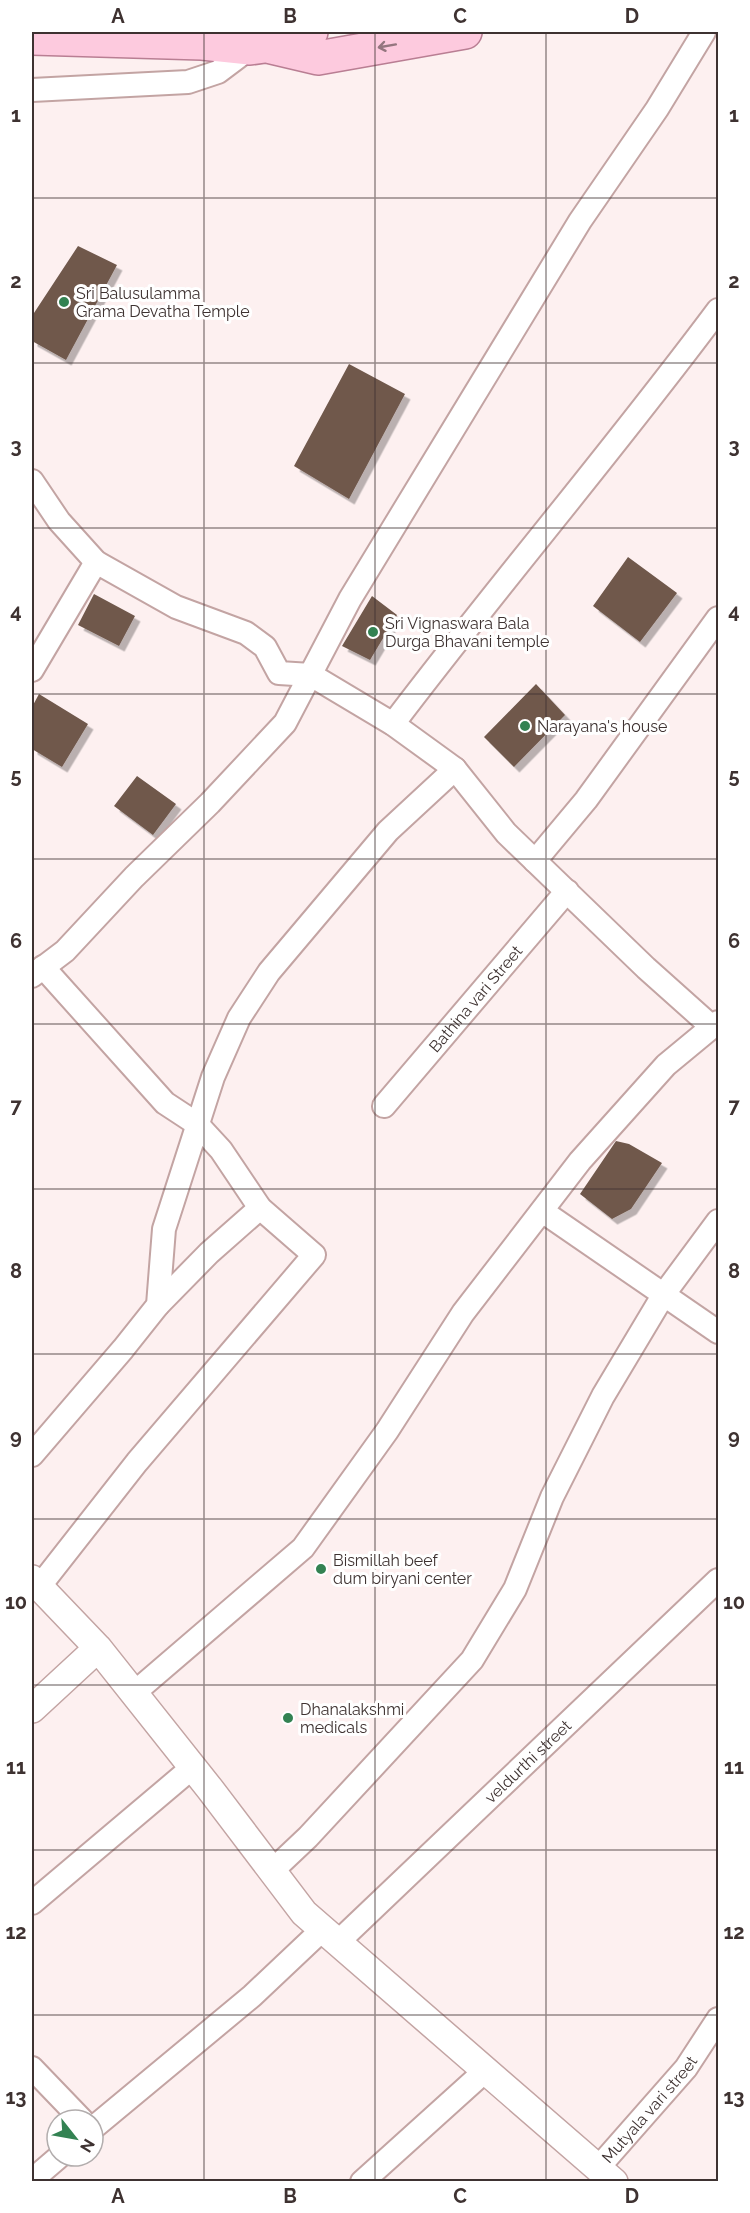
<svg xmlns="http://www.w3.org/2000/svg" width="750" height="2213" font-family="Raleway,sans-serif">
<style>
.building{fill:#6f584c;filter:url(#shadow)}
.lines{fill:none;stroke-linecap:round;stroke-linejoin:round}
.minor-casing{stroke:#c3a4a3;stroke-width:26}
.tertiary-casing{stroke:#c3a4a3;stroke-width:30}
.primary-casing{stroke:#b97e93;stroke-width:36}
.minor{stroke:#fff;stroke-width:22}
.tertiary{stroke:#fff;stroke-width:27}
.primary{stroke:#fdcade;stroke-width:33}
.oneway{stroke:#94767f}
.grid{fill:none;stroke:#3e3231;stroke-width:1.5;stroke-opacity:0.55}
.poi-dot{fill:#338252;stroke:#fff;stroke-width:2}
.labels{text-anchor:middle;stroke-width:6;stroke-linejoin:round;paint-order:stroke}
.poi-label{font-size:16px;fill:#3e3231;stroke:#fff;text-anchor:start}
.street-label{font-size:16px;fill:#3e3231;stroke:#fff}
.neatline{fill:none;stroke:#3e3231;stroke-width:2}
.grid-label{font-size:20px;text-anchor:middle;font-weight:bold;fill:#3e3231}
</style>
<defs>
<filter id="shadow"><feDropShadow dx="5.5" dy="5.5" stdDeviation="0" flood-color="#0004"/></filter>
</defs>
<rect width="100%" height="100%" fill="#fdf0f0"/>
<!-- building -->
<path class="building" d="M78 246 117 265 66 360 32 341V316Z
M349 364 405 394 349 499 294 466Z
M628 557 677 593 640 642 593 606Z
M94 594 135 616 119 646 78 625Z
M372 596 397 615 370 660 342 646Z
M536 684 565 715 514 767 484 737Z
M39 694 88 724 62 767 32 749V707Z
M137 776 176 804 153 835 114 806Z
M616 1141 629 1144 662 1163 631 1209 612 1219 580 1194Z"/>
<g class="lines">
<!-- minor casing -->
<g class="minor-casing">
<g id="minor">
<path d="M32 90 188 82 218 72 250 48 247 46"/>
<path d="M32 481 59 521 96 562 176 607 246 633 265 647 279 673 311 675 393 724 455 769 506 833 646 968 712 1027"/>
<path d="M32 670 96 562"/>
<path d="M393 724C499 584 613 451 718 310"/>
<path d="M535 861 586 800 718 618"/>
<path d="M32 976 65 951 134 877 210 803 285 723 350 599 580 221 657 109 704 32"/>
<path id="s1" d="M384 1106 567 891"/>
<path d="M542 1211 718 1332"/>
<path d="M158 1305 209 1253 260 1208"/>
<path d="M32 1455 123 1349 158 1305 164 1229 213 1077 239 1018 269 972 388 831 455 769"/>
<path d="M39 1587 137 1462 314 1255 260 1208 221 1150 197 1124 165 1103 43 967"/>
<path d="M134 1693 303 1548 387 1431 463 1313 580 1161 666 1065 718 1022"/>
<path d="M272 1871 308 1837 472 1660 515 1589 552 1497 603 1396 664 1294 718 1221"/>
<path d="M32 1903 193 1767"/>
<path id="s2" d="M338 1942 718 1580"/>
<path d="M32 2068 82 2120"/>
<path d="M93 2128 252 1996 323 1929"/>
<path id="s3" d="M598 2168 686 2068 718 2019"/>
<path d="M32 2180 60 2156"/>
<path d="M362 2182 485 2071"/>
</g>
</g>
<!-- tertiary casing -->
<g class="tertiary-casing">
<path id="tertiary" d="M32 1579 98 1648 210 1789 304 1913 614 2182
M32 1709 98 1648"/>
</g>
<!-- primary casing -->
<g class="primary-casing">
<path id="primary" d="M32 38 202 43 250 48 265 46 311 32
M267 46 318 58 465 32"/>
</g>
<!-- minor -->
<use href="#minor" class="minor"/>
<!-- tertiary -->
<use href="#tertiary" class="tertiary"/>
<!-- primary -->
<use href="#primary" class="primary"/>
</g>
<!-- one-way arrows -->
<defs><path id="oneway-shaft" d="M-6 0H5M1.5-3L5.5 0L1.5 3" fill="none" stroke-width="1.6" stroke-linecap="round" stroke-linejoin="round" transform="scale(1.5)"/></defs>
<use class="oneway" href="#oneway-shaft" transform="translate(387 46) rotate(170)"/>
<!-- grid -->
<path class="grid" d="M204 32V2182M375 32V2182M546 32V2182M32 198H718M32 363H718M32 528H718M32 694H718M32 859H718M32 1024H718M32 1189H718M32 1354H718M32 1519H718M32 1685H718M32 1850H718M32 2015H718"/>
<!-- markers -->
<g class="poi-dot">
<circle cx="64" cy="302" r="6"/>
<circle cx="373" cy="632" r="6"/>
<circle cx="525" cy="726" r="6"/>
<circle cx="321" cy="1569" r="6"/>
<circle cx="288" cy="1718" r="6"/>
</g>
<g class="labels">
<!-- poi labels -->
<g class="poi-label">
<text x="76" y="299">Sri Balusulamma<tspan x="76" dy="18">Grama Devatha Temple</tspan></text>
<text x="385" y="629">Sri Vignaswara Bala<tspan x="385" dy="18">Durga Bhavani temple</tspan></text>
<text x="537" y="732">Narayana's house</text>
<text x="333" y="1566">Bismillah beef<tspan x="333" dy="18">dum biryani center</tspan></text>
<text x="300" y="1715">Dhanalakshmi<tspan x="300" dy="18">medicals</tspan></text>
</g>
<!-- street labels -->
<g class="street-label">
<text dy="6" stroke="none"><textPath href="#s1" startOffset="141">Bathina vari Street</textPath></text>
<text dy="6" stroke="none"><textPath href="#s2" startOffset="262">veldurthi street</textPath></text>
<text dy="6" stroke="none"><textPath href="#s3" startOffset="78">Mutyala vari street</textPath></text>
</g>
</g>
<!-- border -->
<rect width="750" height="2213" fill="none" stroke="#ffffff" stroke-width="66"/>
<!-- north arrow -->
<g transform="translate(75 2138) rotate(121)"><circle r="28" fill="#ffffff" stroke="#b2adad" stroke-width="1.5"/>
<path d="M0-4.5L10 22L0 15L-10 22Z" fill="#338252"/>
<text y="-9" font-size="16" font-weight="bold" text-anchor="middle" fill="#3e3231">N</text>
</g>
<rect x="33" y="33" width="684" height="2147" class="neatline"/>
<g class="grid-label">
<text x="118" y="23">A</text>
<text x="290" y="23">B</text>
<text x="460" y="23">C</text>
<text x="632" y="23">D</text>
<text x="16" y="122">1</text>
<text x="734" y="122">1</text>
<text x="16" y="288">2</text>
<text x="734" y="288">2</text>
<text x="16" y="453">3</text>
<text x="734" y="453">3</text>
<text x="16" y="618">4</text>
<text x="734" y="618">4</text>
<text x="16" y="783">5</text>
<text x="734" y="783">5</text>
<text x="16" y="948">6</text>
<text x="734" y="948">6</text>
<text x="16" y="1113">7</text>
<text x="734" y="1113">7</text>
<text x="16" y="1278">8</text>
<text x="734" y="1278">8</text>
<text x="16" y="1444">9</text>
<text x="734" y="1444">9</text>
<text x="16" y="1609">10</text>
<text x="734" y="1609">10</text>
<text x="16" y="1774">11</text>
<text x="734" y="1774">11</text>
<text x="16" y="1939">12</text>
<text x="734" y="1939">12</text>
<text x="16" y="2104">13</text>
<text x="734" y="2104">13</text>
<text x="118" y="2203">A</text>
<text x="290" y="2203">B</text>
<text x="460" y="2203">C</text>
<text x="632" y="2203">D</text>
</g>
</svg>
